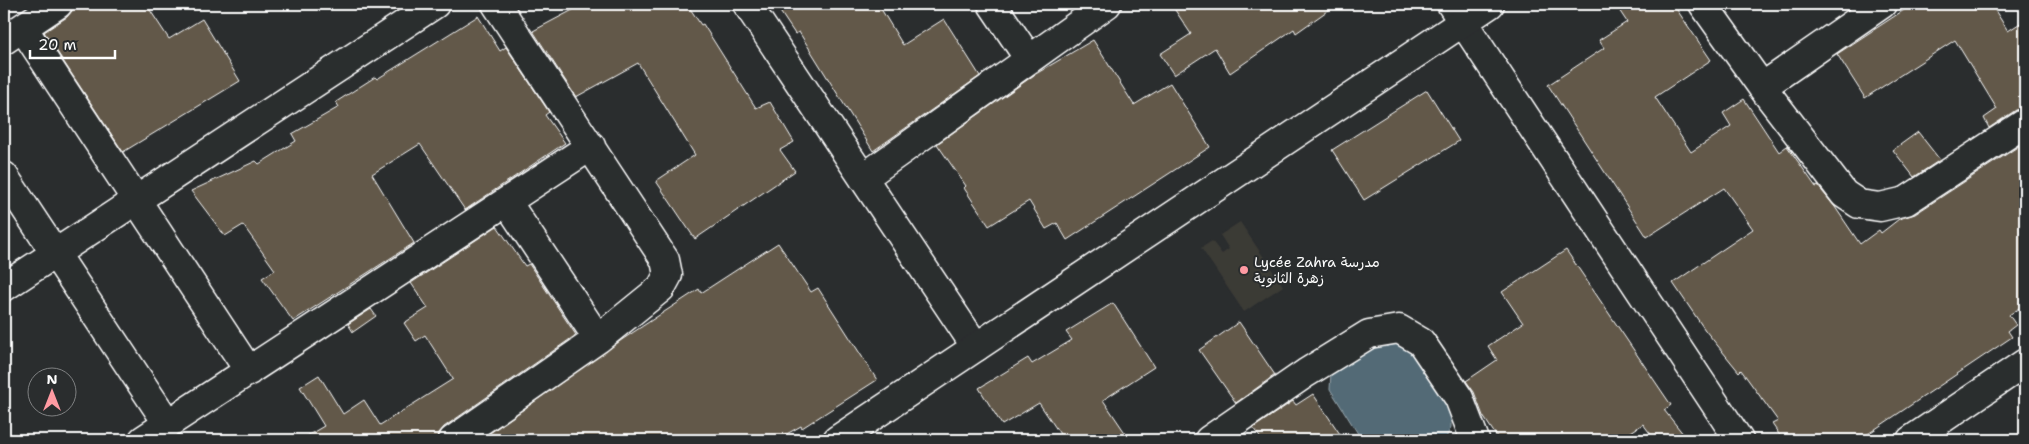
<svg xmlns="http://www.w3.org/2000/svg" width="2029" height="444" font-family="'Shantell Sans','Playpen Sans Arabic',sans-serif">
<style>
.built{fill:#3b3a36}
.water{fill:#526a76;stroke:#97a6ad}
.building{fill:#62594a;stroke:#fff}
.lines{fill:none;stroke-linecap:round;stroke-linejoin:round}
.street-casing{stroke:#fff;stroke-width:31}
.secondary-casing{stroke:#fff;stroke-width:31}
.street{stroke:#2a2d2e;stroke-width:28}
.secondary{stroke:#2a2d2e;stroke-width:28}
.poi-dot{fill:#ff9aa2;stroke:#2a2d2e;stroke-width:2}
.labels{text-anchor:middle;stroke-width:4;stroke-linejoin:round;paint-order:stroke}
.poi-label{font-size:14px;fill:#fff;stroke:#2a2d2e;text-anchor:start}
</style>
<rect width="100%" height="100%" fill="#2a2d2e"/>
<filter id="ink" filterUnits="userSpaceOnUse"><feTurbulence type="fractalNoise" baseFrequency=".02" numOctaves="2"/><feDisplacementMap in="SourceGraphic" scale="10" xChannelSelector="R" yChannelSelector="G"/><feConvolveMatrix kernelMatrix="1 2 1 2 8 2 1 2 1" color-interpolation-filters="sRGB"/></filter>
<g filter="url(#ink)">
<!-- built -->
<path class="built" d="M1240 222 1283 286 1244 312 1201 248 1212 241 1222 254 1229 249 1220 235Z"/>
<!-- water -->
<path class="water" d="M1396 341 1437 370 1451 407V427L1445 440H1362L1330 389 1332 357 1375 348Z"/>
<!-- building -->
<path class="building" d="M74 4H146L169 39 202 19 240 81 123 152 44 32 67 17 72 11Z
M584 4H687L701 25 703 24 756 108 770 102 794 142 780 150 795 171 695 239 656 181 695 155 638 63 576 97 533 31Z
M775 4H878L903 45 944 19 980 76 873 151 799 32 795 34Z
M1171 4H1337L1296 33 1294 29 1230 73 1215 48 1174 75 1160 54 1191 34Z
M1615 4H1673L1711 60 1655 97 1691 152 1731 126 1723 113 1744 99 1779 152 1787 146 1816 187 1818 186 1835 207 1860 244 1879 230 1881 233 1899 219 1915 214 2025 142V304L2009 315 2016 325 2008 331 2012 337 1859 440H1783L1772 424 1778 421 1741 370 1739 372 1705 330 1673 283 1753 229 1724 188 1647 237 1548 85 1604 48 1599 40 1627 22Z
M1913 4H1991L2008 31 2025 20V108L2016 110 1989 128 1984 118 1997 109 1955 40 1865 98 1837 54Z
M478 16 500 51 506 47 549 112 545 115 565 143 465 210 420 144 372 174 414 243 293 321 262 278 275 270 243 225 225 236 191 191 256 161 259 164 296 141 292 134 339 107 336 102 375 77 377 79Z
M1093 40 1134 105 1170 83 1210 147 1067 240 1057 223 1046 229 1029 201 989 226 964 188 966 186 937 144 1034 75Z
M1427 90 1459 141 1364 200 1332 150Z
M1918 132 1940 160 1914 177 1893 150Z
M497 226 525 266 529 264 576 335 444 427 439 433 438 440H300L324 426 300 387 319 375 343 414 364 400 380 425 453 379 425 335 416 341 404 323 428 308 411 283Z
M778 243 811 292 818 288 877 380 802 428 801 426 776 440H480L623 339 699 289 701 293Z
M1566 250 1671 405 1664 410 1688 440H1655L1643 424 1619 440H1499L1483 416 1474 392 1466 381 1497 360 1488 346 1523 323 1502 292Z
M1113 303 1154 367 1103 400 1130 440H1064L1039 403 1002 425 979 388 1028 358 1032 364 1072 340 1066 332Z
M371 309 376 316 353 332 348 324Z
M1239 322 1275 375 1236 403 1199 350Z
M1313 394 1344 440H1262L1253 428 1293 401 1296 405Z"/>
<g class="lines">
<!-- street casing -->
<g class="street-casing">
<path id="street" d="M747 4 976 347
M992 4 1029 59
M1451 4 1739 440
M1703 4 1762 87 1844 194 1859 204 1880 207 1906 201 2025 123
M23 28 249 371
M4 40 58 4
M1762 87 1882 4
M4 176 168 424
M863 178 1107 4
M507 202 598 339
M4 287 435 4
M143 440 591 146
M453 440 598 339 661 288 668 275 665 260 496 4
M1209 440 1306 373 1369 334 1399 329 1421 342 1459 398 1475 440
M1911 440 2025 363"/>
</g>
<!-- secondary casing -->
<g class="secondary-casing">
<path id="secondary" d="M837 440 1490 4"/>
</g>
<!-- street -->
<use href="#street" class="street"/>
<!-- secondary -->
<use href="#secondary" class="secondary"/>
</g>
</g>
<!-- markers -->
<circle class="poi-dot" cx="1244" cy="270" r="5"/>
<g class="labels">
<!-- poi labels -->
<g class="poi-label">
<text x="1254" y="267">Lycée Zahra مدرسة<tspan x="1254" dy="16">زهرة الثانوية</tspan></text>
</g>
</g>
<!-- margin -->
<rect width="2029" height="444" fill="none" stroke="#2a2d2e" stroke-width="20"/>
<rect x="10" y="10" width="2009" height="424" fill="none" stroke="#fff" stroke-width="2" filter="url(#ink)"/>
<!-- north arrow -->
<g transform="translate(52 392)"><circle r="24" fill="#2a2d2e" stroke="#7f8182"/>
<path d="M0-4L9 19L0 12L-9 19Z" fill="#ff9aa2"/>
<text y="-8" font-size="14" font-weight="bold" text-anchor="middle" fill="#ffffff">N</text>
</g>
<!-- scale -->
<path d="M30 50v8h85v-8" fill="none" stroke="#ffffff" stroke-width="2.5"/>
<text x="38" y="50" font-size="15" fill="#ffffff" stroke="#2a2d2e" stroke-width="4" paint-order="stroke">20 m</text>
</svg>
